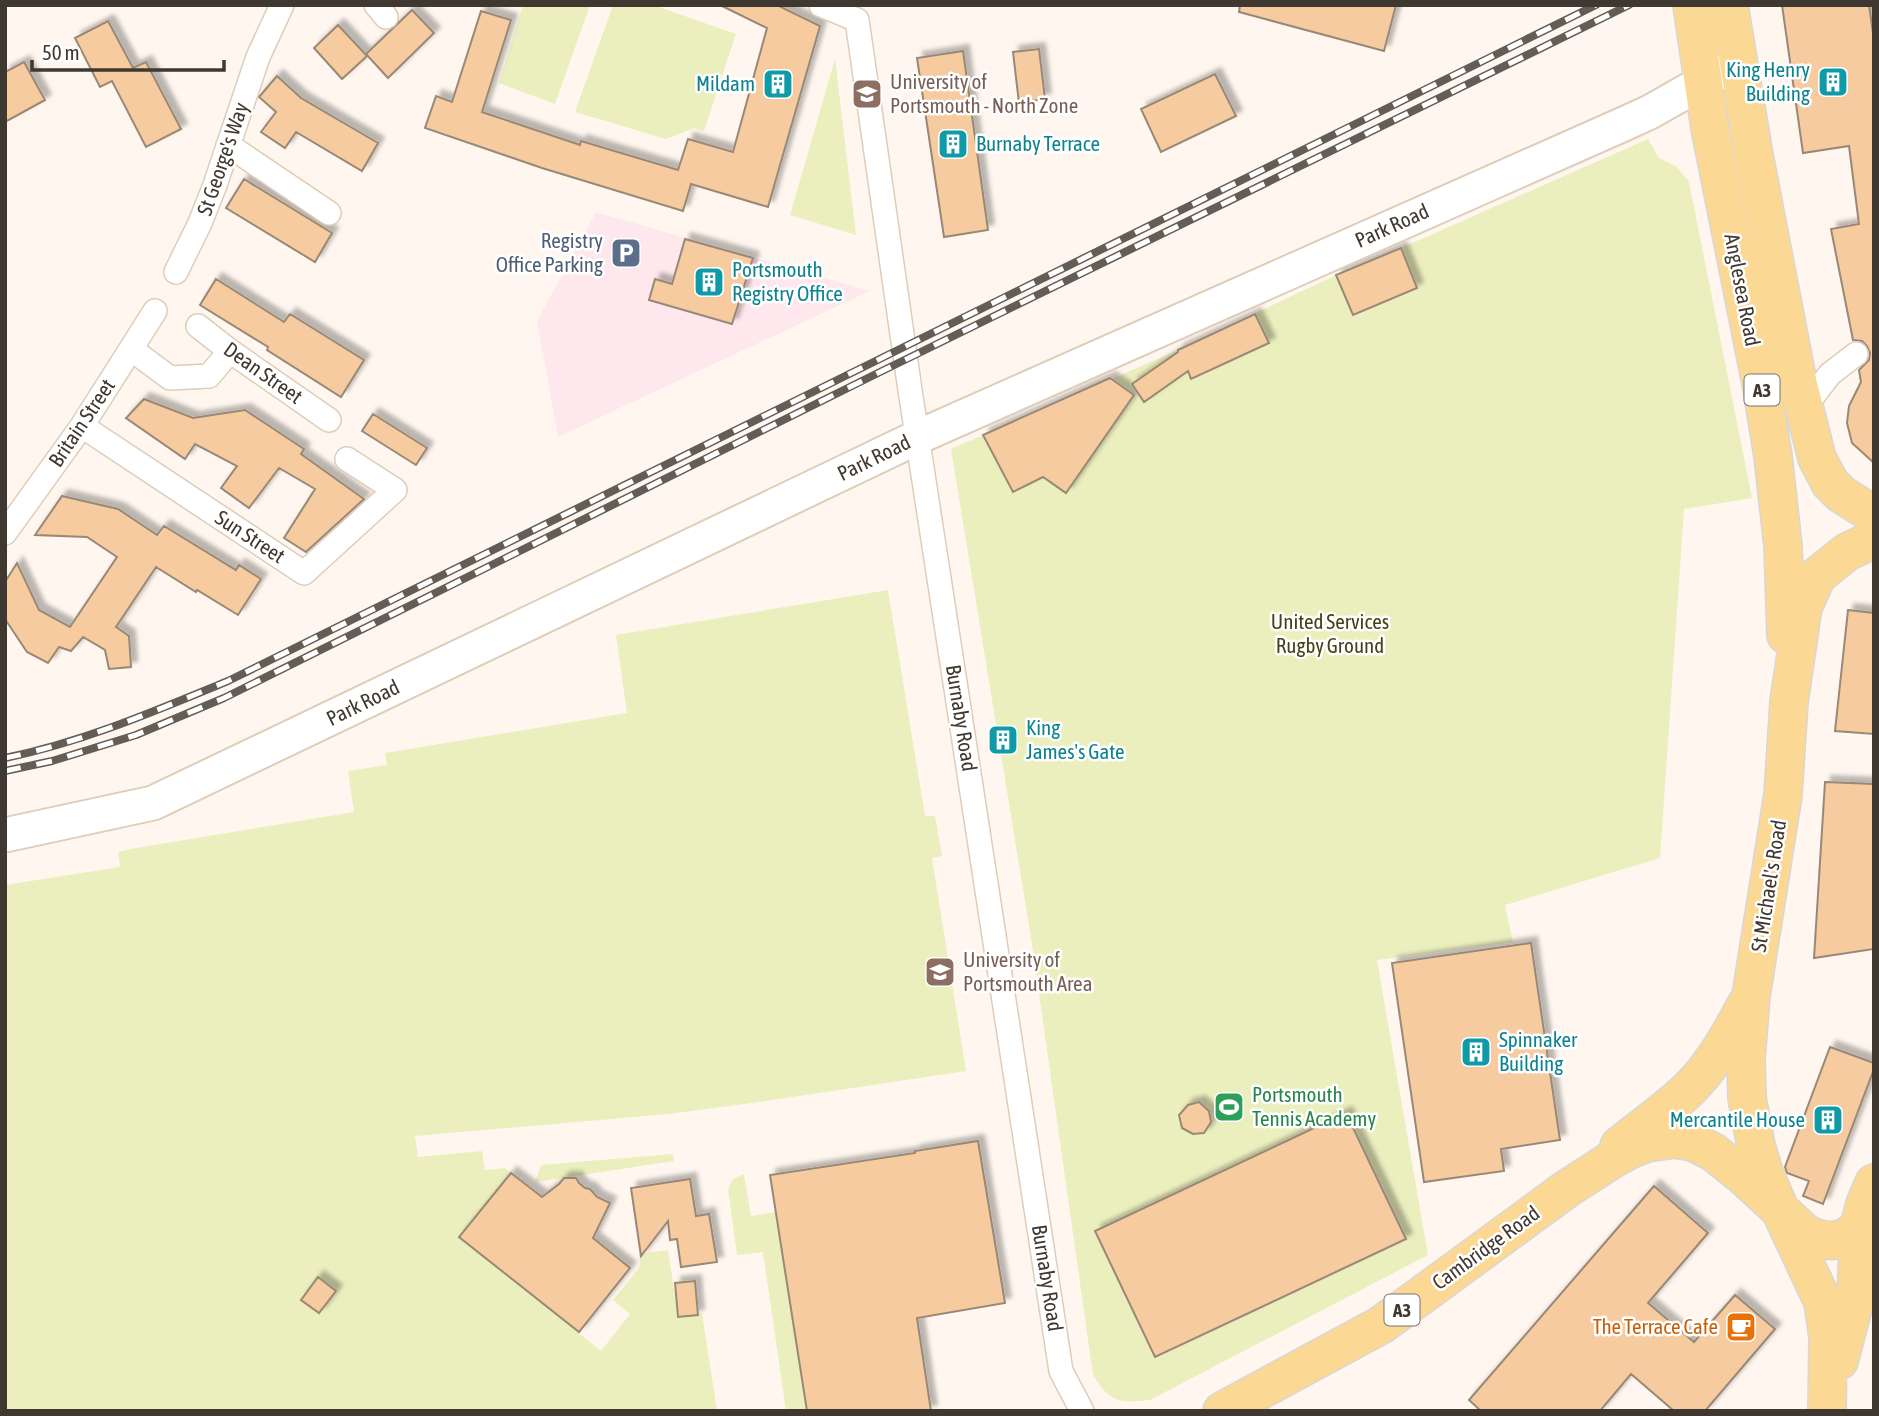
<svg xmlns="http://www.w3.org/2000/svg" width="1879" height="1416" font-family="'Asap Condensed',sans-serif">
<style>
.commercial{fill:#fee8ed}
.green{fill:#ebeebd}
.building{fill:#f5cb9f;stroke:#9a8876;stroke-width:2;filter:url(#shadow)}
.lines{fill:none;stroke-linecap:round;stroke-linejoin:round}
.street-casing{stroke:#dfccb9;stroke-width:26}
.secondary-casing{stroke:#dfccb9;stroke-width:37}
.primary-casing{stroke:#d9d7d6;stroke-width:40}
.street{stroke:#fff;stroke-width:23}
.secondary{stroke:#fff;stroke-width:33}
.primary{stroke:#fbd995;stroke-width:37}
.rail-casing{stroke:#645d55;stroke-width:8}
.rail{stroke:#fff;stroke-width:5;stroke-dasharray:16;stroke-linecap:butt}
.labels{text-anchor:middle;stroke-width:5;stroke-linejoin:round;paint-order:stroke}
.shield{fill:#fff;stroke:#79746e;stroke-width:2}
.shield-label{font-size:19px;font-weight:bold;fill:#3f3830}
.culture-label{font-size:21px;fill:#0d838f;stroke:#fff;text-anchor:start}
.education-label{font-size:21px;fill:#785e54;stroke:#fff;text-anchor:start}
.street-label{font-size:21px;fill:#3f3830;stroke:#fff}
.service-label{font-size:21px;fill:#4e5e75;stroke:#fff;text-anchor:end}
.park-label{font-size:21px;fill:#414217;stroke:#fff}
.leisure-label{font-size:21px;fill:#27864d;stroke:#fff;text-anchor:start}
.food-label{font-size:21px;fill:#c56008;stroke:#fff;text-anchor:end}
</style>
<defs>
<filter id="shadow"><feDropShadow dx="6" dy="-6" stdDeviation="2" flood-color="#0004"/></filter>
</defs>
<rect width="100%" height="100%" fill="#fff7ef"/>
<!-- commercial -->
<path class="commercial" d="M596 212 870 291 558 437 537 321Z"/>
<!-- green -->
<path class="green" d="M523 5H590L555 104 499 83Z
M613 5H653L736 34 704 131 694 128 666 139 575 112Z
M835 59 856 235 790 215Z
M1648 139 1659 158 1677 167 1689 182 1752 498 1684 509 1660 858 1505 905 1513 942 1377 960 1428 1255 1150 1400C1120 1403 1110 1403 1093 1375L1032 944 951 449 1178 350 1336 275 1401 248Z
M888 590 925 816H935L942 856 932 858 966 1071 752 1103 668 1114 415 1136 418 1157 482 1151 485 1170 505 1168 511 1173 460 1237 601 1351 630 1314 613 1300 639 1268 640 1264 639 1254 668 1250 678 1316 702 1313 717 1411H5V885L120 867 118 852 136 848 354 812 348 771 387 765 385 753 627 713 616 635Z
M673 1154 674 1161 535 1182 541 1165Z
M744 1174 751 1216 776 1212 807 1411H786L763 1252 737 1255 728 1189 733 1179Z"/>
<!-- building -->
<path class="building" d="M720 5H777L820 26 768 207 691 184 683 211 542 168 425 128 436 96 452 102 481 11 511 20 482 112 580 145 581 141 678 170 688 139 733 152 767 28Z
M1240 5H1396L1384 51 1239 12Z
M1782 5H1869L1874 40V463L1852 443 1847 423 1849 406 1861 382 1859 370 1869 360 1870 353 1867 346 1862 341 1853 340 1831 229 1859 224 1849 146 1803 153Z
M412 10 434 33 388 78 366 54Z
M108 21 133 68 146 62 181 129 146 147 112 81 100 87 75 38Z
M338 25 367 56 342 79 314 48Z
M1039 49 1045 99 1019 103 1013 52Z
M963 51 988 230 944 237 917 58Z
M24 62 45 100 5 122V72Z
M1215 74 1236 116 1161 152 1141 109Z
M277 76 301 98 378 143 362 171 296 132 285 148 261 132 276 112 259 97Z
M244 179 332 233 315 262 226 208Z
M685 239 753 258 732 324 649 300 655 279 672 284Z
M1401 248 1417 288 1353 315 1336 275Z
M216 279 284 322 290 314 364 360 341 397 267 350 268 347 200 305Z
M1255 314 1269 343 1191 379 1188 371 1144 402 1132 384 1178 352V350Z
M1110 378 1134 395 1066 493 1043 477 1013 492 983 435Z
M144 399 193 418 245 410 304 449 301 454 364 499 306 552 284 538 315 489 279 468 249 508 221 488 237 466 195 444 185 459 126 418Z
M373 414 427 448 416 465 362 431Z
M62 496 118 509 157 535 164 526 236 570 239 565 261 579 238 615 197 590 196 592 156 567 116 627 129 636 131 667 109 669 105 650 83 637 71 651 59 647 48 663 27 652 5 619V582L17 563 39 610 70 627 117 557 87 537 35 535Z
M1848 610 1874 613V734L1835 731Z
M1825 782 1874 784V949L1814 958Z
M1531 943 1560 1140 1501 1149 1504 1171 1424 1182 1392 963Z
M1830 1047 1874 1063V1069L1823 1204 1803 1196 1809 1181 1787 1173 1785 1167Z
M1199 1102 1209 1111 1211 1122 1204 1133 1193 1134 1182 1128 1179 1115 1188 1105Z
M1346 1113 1406 1239 1155 1357 1095 1231Z
M978 1141 1005 1303 917 1318 931 1411H807L770 1175 915 1153V1151Z
M511 1173 542 1197 559 1184 564 1178H576L579 1183 585 1188 590 1189 597 1197 610 1203 593 1238 630 1268 579 1332 459 1237Z
M690 1179 696 1216 709 1214 717 1262 681 1267 677 1239 670 1240 668 1221 641 1256 631 1188Z
M1654 1186 1708 1233 1648 1303 1694 1342 1735 1295 1775 1329 1705 1411H1674L1631 1374 1600 1411H1481L1469 1400Z
M318 1277 336 1291 319 1313 301 1300Z
M695 1281 698 1315 678 1317 675 1283Z"/>
<g class="lines">
<!-- street casing -->
<g class="street-casing">
<path id="street" d="M376 5 386 17
M821 5 857 20 910 390 1061 1371 1082 1411
M228 145 329 213
M176 272 200 223 215 185 258 57 282 5
M198 326 230 351 329 420
M131 349 170 378 209 376 230 351
M1803 409 1830 374 1856 354
M82 426 304 573 395 490 347 459
M5 533 82 426 155 311"/>
</g>
<!-- secondary casing -->
<g class="secondary-casing">
<path id="secondary" d="M5 835 153 803 918 437 1626 123 1650 112 1724 70"/>
</g>
<!-- primary casing -->
<g class="primary-casing">
<path id="primary" d="M1692 5 1710 128 1761 383 1773 456 1783 546 1786 635
M1729 5 1753 150 1798 383 1817 458 1830 483 1841 494 1874 515
M1619 1146C1642 1127 1667 1110 1688 1090 1713 1066 1731 1033 1747 1003
M1839 1361 1856 1297 1859 1225
M1222 1411 1381 1325 1568 1188 1613 1159 1631 1149 1647 1143 1675 1139 1693 1142 1713 1152 1742 1175 1805 1233C1823 1243 1846 1245 1859 1225 1862 1219 1863 1210 1865 1204 1868 1197 1871 1190 1874 1183
M1827 1411 1828 1337 1823 1302 1781 1212 1764 1172 1756 1146 1747 1098 1746 1059 1751 996 1783 795 1789 702 1803 607 1817 576 1847 552 1866 543 1874 542"/>
</g>
<!-- street -->
<use href="#street" class="street"/>
<!-- secondary -->
<use href="#secondary" class="secondary"/>
<!-- primary -->
<use href="#primary" class="primary"/>
<!-- rail casing -->
<g class="rail-casing">
<path id="rail" d="M5 758C83 742 155 711 228 681L1596 5
M5 771 52 761 136 735 224 698 880 372 1629 5"/>
</g>
<!-- rail -->
<use href="#rail" class="rail"/>
</g>
<!-- icons -->
<defs>
<g id="building-square" transform="scale(1.575)"><rect x="-9" y="-9" width="18" height="18" rx="4" fill="#0f9aa8" stroke="#fff"/><path d="M-4-6H4V6H1V3H-1V6H-4ZM-2.5-4.3h1.7v1.8h-1.7ZM.8-4.3h1.7v1.8H.8ZM-2.5-1h1.7V.8h-1.7ZM.8-1h1.7V.8H.8Z" fill="#fff"/></g>
<g id="university-square" transform="scale(1.575)"><rect x="-9" y="-9" width="18" height="18" rx="4" fill="#8d6e63" stroke="#fff"/><path d="M0-5L7-2L0 1L-7-2ZM-4 1L0 2.5L4 1V4Q0 6-4 4Z" fill="#fff"/></g>
<g id="parking-square" transform="scale(1.575)"><rect x="-9" y="-9" width="18" height="18" rx="4" fill="#5c6f8a" stroke="#fff"/><path d="M-3.5-5.5H1a3.5 3.5 0 0 1 0 7H-1V5.5H-3.5ZM-1-3.4V-.6H.8a1.4 1.4 0 0 0 0-2.8Z" fill="#fff"/></g>
<g id="stadium-square" transform="scale(1.575)"><rect x="-9" y="-9" width="18" height="18" rx="4" fill="#2e9e5b" stroke="#fff"/><path d="M0-5a6.5 5 0 1 0 0 10a6.5 5 0 1 0 0-10ZM-3.5-1.8h7v3.6h-7Z" fill="#fff"/></g>
<g id="cafe-square" transform="scale(1.575)"><rect x="-9" y="-9" width="18" height="18" rx="4" fill="#e8710a" stroke="#fff"/><path d="M-5.5-4.5H6V0H3Q3 3.5 0 3.5H-2.5Q-5.5 3.5-5.5 0ZM3-3.2v2h1.7v-2ZM-6 4.5H4V6H-6Z" fill="#fff"/></g>
</defs>
<g fill-rule="evenodd">
<use href="#building-square" x="1833" y="82"/>
<use href="#building-square" x="778" y="84"/>
<use href="#university-square" x="867" y="94"/>
<use href="#building-square" x="953" y="144"/>
<use href="#parking-square" x="626" y="253"/>
<use href="#building-square" x="709" y="282"/>
<use href="#building-square" x="1003" y="740"/>
<use href="#university-square" x="940" y="972"/>
<use href="#building-square" x="1476" y="1052"/>
<use href="#stadium-square" x="1229" y="1107"/>
<use href="#building-square" x="1828" y="1120"/>
<use href="#cafe-square" x="1741" y="1327"/>
</g>
<g class="labels">
<!-- shield labels -->
<g class="shield">
<rect x="1744.5" y="374.5" width="35" height="31" rx="5"/>
<rect x="1384.5" y="1294.5" width="35" height="31" rx="5"/>
</g>
<g class="shield-label">
<text x="1762" y="397">A3</text>
<text x="1402" y="1317">A3</text>
</g>
<!-- culture labels -->
<g class="culture-label">
<text x="1810" y="77" text-anchor="end">King Henry<tspan x="1810" dy="24">Building</tspan></text>
<text x="755" y="91" text-anchor="end">Mildam</text>
<text x="976" y="151">Burnaby Terrace</text>
<text x="732" y="277">Portsmouth<tspan x="732" dy="24">Registry Office</tspan></text>
<text x="1026" y="735">King<tspan x="1026" dy="24">James's Gate</tspan></text>
<text x="1499" y="1047">Spinnaker<tspan x="1499" dy="24">Building</tspan></text>
<text x="1805" y="1127" text-anchor="end">Mercantile House</text>
</g>
<!-- education labels -->
<g class="education-label">
<text x="890" y="89">University of<tspan x="890" dy="24">Portsmouth - North Zone</tspan></text>
<text x="963" y="967">University of<tspan x="963" dy="24">Portsmouth Area</tspan></text>
</g>
<!-- street labels -->
<g class="street-label">
<text transform="translate(223 159) rotate(-71)" y="7">St George's Way</text>
<text transform="translate(1392 226) rotate(-24)" y="7">Park Road</text>
<text transform="translate(1742 290) rotate(79)" y="7">Anglesea Road</text>
<text transform="translate(263 373) rotate(35)" y="7">Dean Street</text>
<text transform="translate(82 423) rotate(-56)" y="7">Britain Street</text>
<text transform="translate(874 458) rotate(-26)" y="7">Park Road</text>
<text transform="translate(250 537) rotate(33)" y="7">Sun Street</text>
<text transform="translate(363 703) rotate(-26)" y="7">Park Road</text>
<text transform="translate(961 718) rotate(81)" y="7">Burnaby Road</text>
<text transform="translate(1769 886) rotate(-81)" y="7">St Michael's Road</text>
<text transform="translate(1486 1248) rotate(-36)" y="7">Cambridge Road</text>
<text transform="translate(1047 1278) rotate(81)" y="7">Burnaby Road</text>
</g>
<!-- service labels -->
<g class="service-label">
<text x="603" y="248">Registry<tspan x="603" dy="24">Office Parking</tspan></text>
</g>
<!-- park labels -->
<g class="park-label">
<text x="1330" y="629">United Services<tspan x="1330" dy="24">Rugby Ground</tspan></text>
</g>
<!-- leisure labels -->
<g class="leisure-label">
<text x="1252" y="1102">Portsmouth<tspan x="1252" dy="24">Tennis Academy</tspan></text>
</g>
<!-- food labels -->
<g class="food-label">
<text x="1718" y="1334">The Terrace Cafe</text>
</g>
</g>
<!-- border -->
<rect width="1879" height="1416" fill="none" stroke="#3f3830" stroke-width="14"/>
<!-- scale -->
<path d="M32 60v10h192v-10" fill="none" stroke="#3f3830" stroke-width="3.5"/>
<text x="42" y="60" font-size="21" fill="#3f3830" stroke="#ffffff" stroke-width="5" paint-order="stroke">50 m</text>
</svg>
